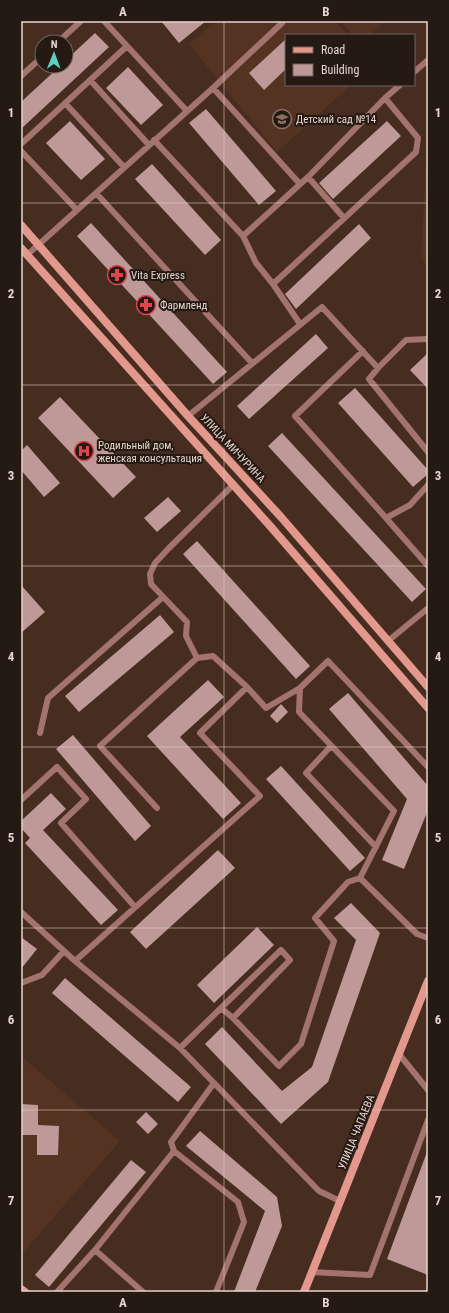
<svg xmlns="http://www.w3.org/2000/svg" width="449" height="1313" font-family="'Roboto Condensed',sans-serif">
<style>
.built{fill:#543323}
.building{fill:#be9998}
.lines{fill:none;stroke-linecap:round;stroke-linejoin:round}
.lane{stroke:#a3746d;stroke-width:6}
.secondary{stroke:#e2988c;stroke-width:8}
.grid{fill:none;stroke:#e6d5cc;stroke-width:1;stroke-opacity:0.55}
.labels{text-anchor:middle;stroke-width:4;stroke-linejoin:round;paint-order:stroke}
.poi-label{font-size:11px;fill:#e6d5cc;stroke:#241913;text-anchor:start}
.street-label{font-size:11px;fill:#e6d5cc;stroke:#241913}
.neatline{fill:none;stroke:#e6d5cc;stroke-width:1.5}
.grid-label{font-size:13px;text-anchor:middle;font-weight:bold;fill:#e6d5cc}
</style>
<rect width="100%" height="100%" fill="#472d20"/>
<!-- built -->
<path class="built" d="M216 21H335L348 35H286V85H351L277 152 189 44Z
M340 21H385L370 35H353Z
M428 135V267L421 258 427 136Z
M21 1056 120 1141 21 1255Z"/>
<!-- building -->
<path class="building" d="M161 21H206L179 43Z
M95 33 109 47 21 129V102L60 66H66V60Z
M286 39V69L264 90 249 73Z
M128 67 163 105 141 125 106 88Z
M206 109 276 191 259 205 189 123Z
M70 121 105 159 81 180 46 143Z
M387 121 401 136 333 199 319 183Z
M152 164 221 240 205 255 135 179Z
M91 223 227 372 213 384 77 236Z
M359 224 371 238 296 309 285 294Z
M316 334 328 348 249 419 237 406Z
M428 353V389L410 370Z
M355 388 428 470V474L413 487 338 403Z
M60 397 136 477 113 498 38 418Z
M282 433 426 589 412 602 268 446Z
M27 445 60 483 44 497 21 470V451Z
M168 497 181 511 157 532 144 518Z
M197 541 310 666 296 679 183 554Z
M21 585 45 612 21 633Z
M160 615 174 632 79 712 65 696Z
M208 680 224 697 180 737 241 803 223 819 147 736Z
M348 693 428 786V810L404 869 382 860 407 799 329 709Z
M281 704 288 712 277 723 270 716Z
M73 735 151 826 135 841 56 749Z
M281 766 365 858 350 871 266 779Z
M51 793 66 809 43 830 118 910 101 925 25 843 30 838 21 828V821Z
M218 850 235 868 146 949 130 932Z
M351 903 380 933 328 1082 281 1124 205 1044 222 1027 282 1091 312 1067 356 940 334 918Z
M257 927 274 945 214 1003 197 985Z
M21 937 37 949 21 969Z
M65 978 191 1087 178 1102 52 993Z
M21 1104 38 1105V1125L59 1126 58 1155H37V1135H21Z
M146 1112 158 1124 148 1134 136 1122Z
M200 1131 277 1197 282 1226 255 1292H234L265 1211 186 1146Z
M427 1152H428V1275L387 1259Z
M131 1160 146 1172 49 1287 35 1275Z"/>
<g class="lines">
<!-- lane -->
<path class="lane" d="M104 21 186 110
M58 42 81 21
M414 72 428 60
M21 76 42 57
M90 80 149 145
M213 88 282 23
M65 103 124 167
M154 140 243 236 256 263 273 284
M21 144 127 46
M21 151 77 210
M96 193 252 363
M344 218 308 177 385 98
M243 236 308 177
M27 255 213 88 300 184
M300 324 273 284 416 152 418 138 385 98 400 85
M363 351 295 416 386 518 410 505 428 485
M378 368 369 379 428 452
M188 416 322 307 378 368 406 340 428 339
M386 518 428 566
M388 641 427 609 428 611
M197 658 186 636 187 622 151 584 150 574 155 563 169 548 233 485
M40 733 48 698 163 597
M331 746 306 773 376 847
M428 767 328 661 300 688 299 712 394 811 360 878 417 934 428 938
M21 800 57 767 86 799 61 823 135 907
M157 808 100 746 197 658 213 656 247 687
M21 912 75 961
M21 983 42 975 64 951
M221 1008 281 950 290 960 233 1018
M180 1048 75 961 260 796 200 733 247 687 266 708 300 688
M399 1054 428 1090
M214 1083 171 1142 174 1151 238 1202 244 1222 216 1292
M340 1201 319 1191 180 1048 221 1008 233 1018 279 1066 301 1044 334 941 315 918 348 882 360 878
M95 1250 174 1151
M311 1272 370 1275 428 1120
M57 1292 95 1250 143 1292"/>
<!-- secondary -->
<path class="secondary" d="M21 225 188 416 281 517 428 687
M21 248 271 527 428 708
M21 1289 25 1292
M304 1292 428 981"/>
</g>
<!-- grid -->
<path class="grid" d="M224 21V1292M21 203H428M21 385H428M21 566H428M21 747H428M21 928H428M21 1110H428"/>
<!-- icons -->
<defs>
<g id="school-ring" transform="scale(1)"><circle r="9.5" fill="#241913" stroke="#8d6e63" stroke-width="1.5"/><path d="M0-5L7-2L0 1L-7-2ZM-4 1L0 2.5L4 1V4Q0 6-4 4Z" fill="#8d6e63"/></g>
<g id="pharmacy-ring" transform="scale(1)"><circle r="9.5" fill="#241913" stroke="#e0444e" stroke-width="1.5"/><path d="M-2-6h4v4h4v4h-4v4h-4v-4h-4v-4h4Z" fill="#e0444e"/></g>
<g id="hospital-ring" transform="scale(1)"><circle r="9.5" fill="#241913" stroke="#e0444e" stroke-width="1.5"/><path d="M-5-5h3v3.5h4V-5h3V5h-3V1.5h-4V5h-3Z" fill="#e0444e"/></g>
</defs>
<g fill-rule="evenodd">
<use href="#school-ring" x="282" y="119"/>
<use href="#pharmacy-ring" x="117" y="275"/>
<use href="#pharmacy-ring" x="146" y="305"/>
<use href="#hospital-ring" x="84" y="451"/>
</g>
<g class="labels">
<!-- poi labels -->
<g class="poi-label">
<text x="296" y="123">Детский сад №14</text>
<text x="131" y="279">Vita Express</text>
<text x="160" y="309">Фармленд</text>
<text x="98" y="449">Родильный дом,<tspan x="98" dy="13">женская консультация</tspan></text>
</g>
<!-- street labels -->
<g class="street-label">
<text transform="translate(233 448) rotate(47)" y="4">УЛИЦА МИЧУРИНА</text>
<text transform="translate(356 1132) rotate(-68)" y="4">УЛИЦА ЧАПАЕВА</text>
</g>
</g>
<!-- border -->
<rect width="449" height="1313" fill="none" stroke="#241913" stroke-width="44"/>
<!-- legend -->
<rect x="285" y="34" width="130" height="52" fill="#241913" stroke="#72645d"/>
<rect x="293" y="47" width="20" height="6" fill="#e2988c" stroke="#72645d"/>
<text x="321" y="54" font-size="12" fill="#e6d5cc">Road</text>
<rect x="293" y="64" width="20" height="12" fill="#be9998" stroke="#72645d"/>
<text x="321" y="74" font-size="12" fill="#e6d5cc">Building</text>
<!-- north arrow -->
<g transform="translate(54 54) rotate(1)"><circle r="19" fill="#241913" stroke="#72645d"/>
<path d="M0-3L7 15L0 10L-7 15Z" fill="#5dceb9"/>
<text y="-6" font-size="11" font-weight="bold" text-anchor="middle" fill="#e6d5cc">N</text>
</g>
<rect x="22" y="22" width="405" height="1269" class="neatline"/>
<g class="grid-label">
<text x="123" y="16">A</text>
<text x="326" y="16">B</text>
<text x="11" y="117">1</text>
<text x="438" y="117">1</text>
<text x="11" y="298">2</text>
<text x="438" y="298">2</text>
<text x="11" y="480">3</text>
<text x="438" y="480">3</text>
<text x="11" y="661">4</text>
<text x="438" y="661">4</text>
<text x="11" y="842">5</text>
<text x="438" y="842">5</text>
<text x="11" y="1024">6</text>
<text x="438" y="1024">6</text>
<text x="11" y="1205">7</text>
<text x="438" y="1205">7</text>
<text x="123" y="1307">A</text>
<text x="326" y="1307">B</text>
</g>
</svg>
